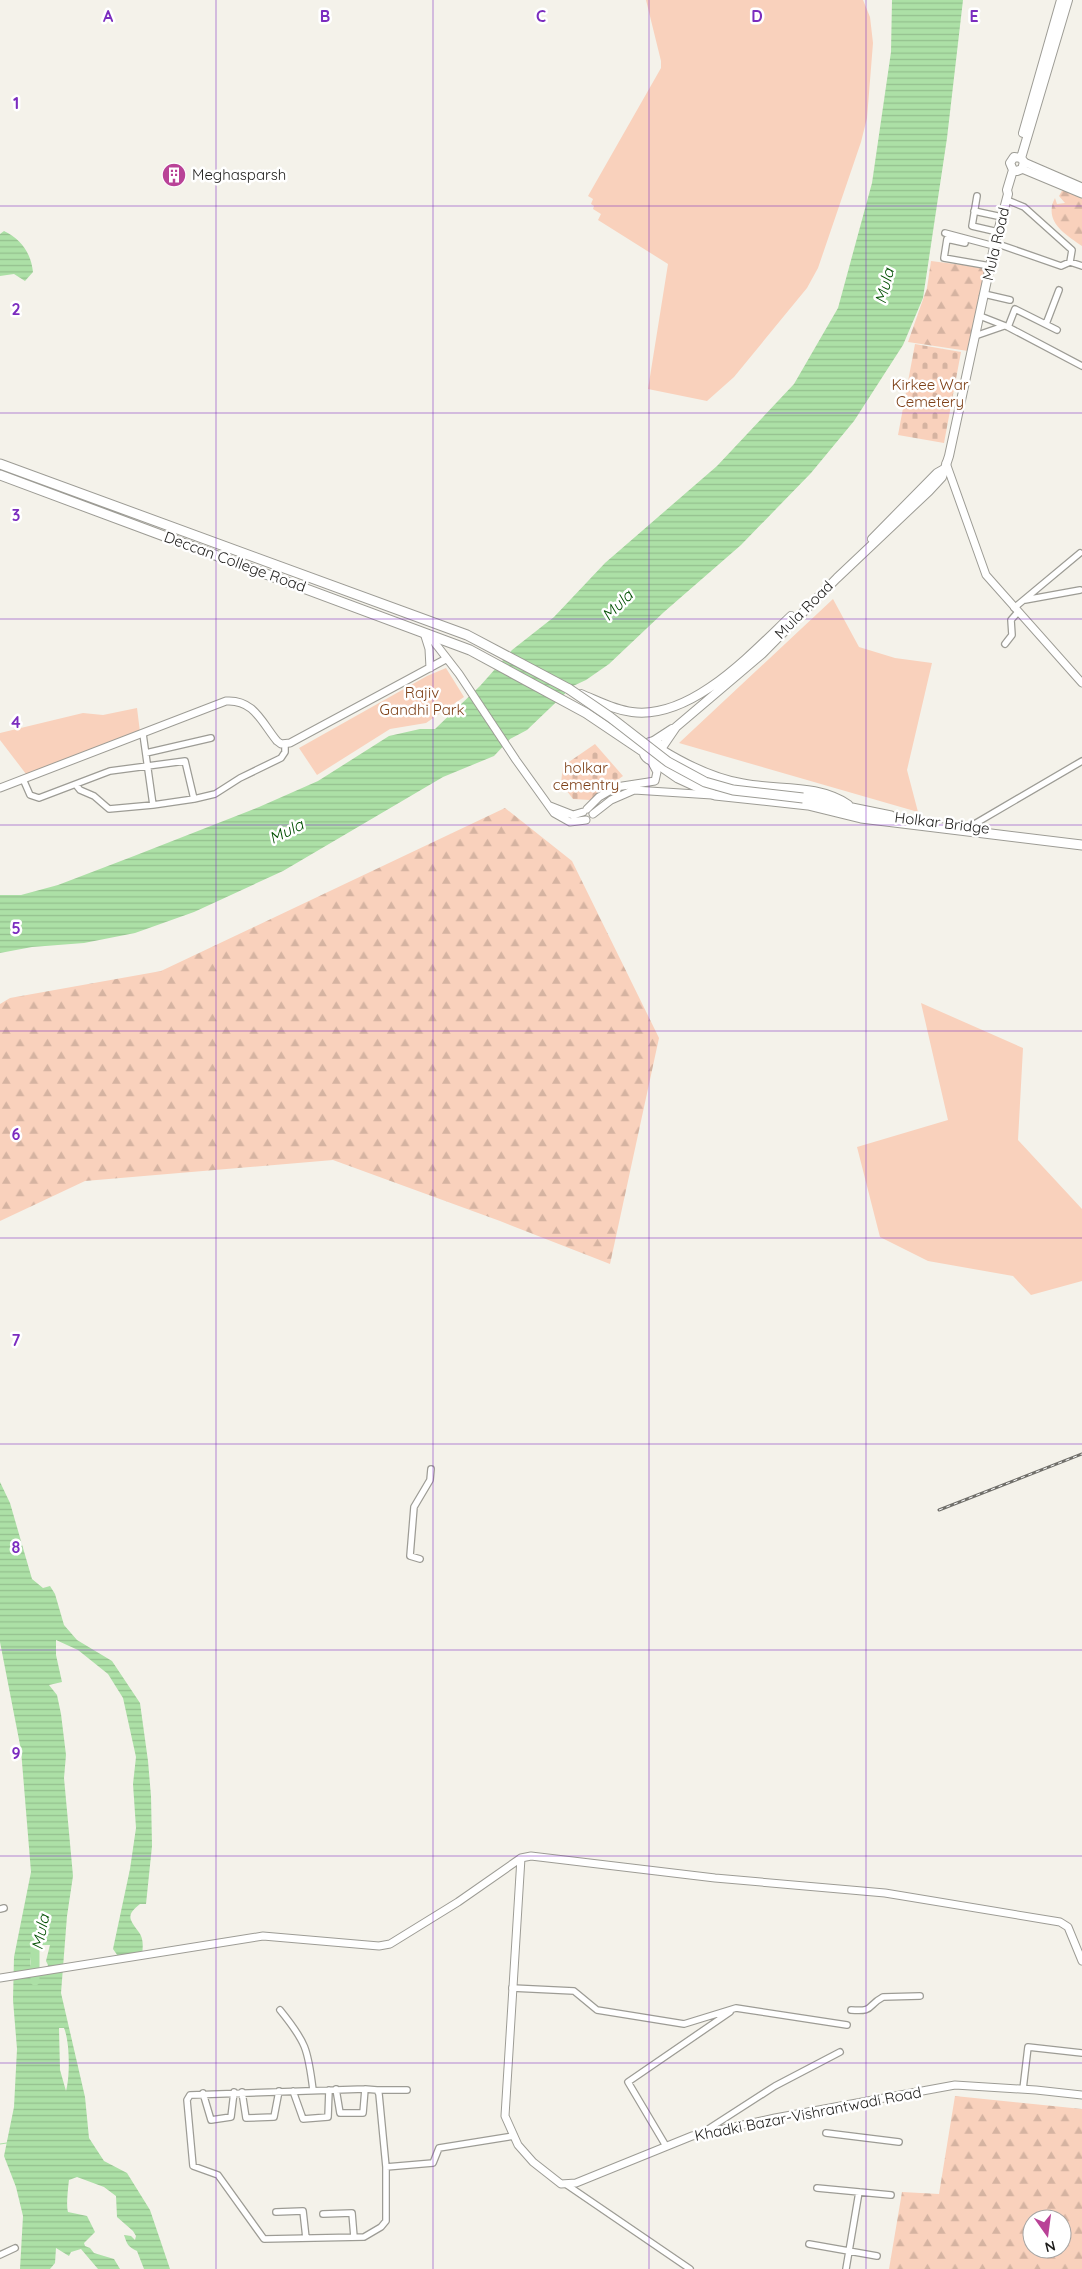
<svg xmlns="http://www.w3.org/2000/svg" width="1082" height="2269" font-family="Quicksand,sans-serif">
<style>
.green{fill:#f9d1bc}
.forest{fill:url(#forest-firs);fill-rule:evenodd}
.cemetery{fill:url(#cemetery-stones)}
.water{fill:url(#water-rules);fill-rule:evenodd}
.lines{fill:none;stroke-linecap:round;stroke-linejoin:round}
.stream{stroke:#ace0a6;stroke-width:1}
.river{stroke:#ace0a6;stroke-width:9}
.minor-casing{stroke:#9d9c95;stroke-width:8}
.tertiary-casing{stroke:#9d9c95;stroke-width:9}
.secondary-casing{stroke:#9d9c95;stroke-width:10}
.primary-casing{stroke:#9d9c95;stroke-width:11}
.minor{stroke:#fff;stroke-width:5.5}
.tertiary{stroke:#fff;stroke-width:7}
.secondary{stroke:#fff;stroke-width:8}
.primary{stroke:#fff;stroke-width:9}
.rail-casing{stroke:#706f6a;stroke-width:3}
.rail{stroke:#fff;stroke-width:1;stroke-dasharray:4;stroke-linecap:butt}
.primary-bridge-casing{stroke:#9d9c95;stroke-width:11;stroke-linecap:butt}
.primary-bridge{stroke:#fff;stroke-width:9}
.grid{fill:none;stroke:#7b2cbf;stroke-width:1;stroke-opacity:0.55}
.labels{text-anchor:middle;stroke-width:5;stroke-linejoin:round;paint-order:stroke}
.poi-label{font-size:15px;fill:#1d1c1a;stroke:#fff;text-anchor:start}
.street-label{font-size:15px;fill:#1d1c1a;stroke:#fff}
.park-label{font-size:15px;fill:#7d3f16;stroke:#fff}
.water-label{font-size:16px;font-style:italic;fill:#014f00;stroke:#fff}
.grid-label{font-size:16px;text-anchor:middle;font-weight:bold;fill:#7b2cbf;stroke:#fff;stroke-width:5;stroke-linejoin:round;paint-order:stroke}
</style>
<defs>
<pattern id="forest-firs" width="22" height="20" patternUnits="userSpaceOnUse" patternTransform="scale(1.25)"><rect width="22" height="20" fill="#f9d1bc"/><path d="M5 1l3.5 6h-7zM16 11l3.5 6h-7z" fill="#d5b3a1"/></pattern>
<pattern id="cemetery-stones" width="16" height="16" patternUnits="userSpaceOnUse" patternTransform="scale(1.25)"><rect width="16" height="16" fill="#f9d1bc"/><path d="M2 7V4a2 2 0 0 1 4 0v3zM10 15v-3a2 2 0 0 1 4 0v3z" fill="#d5b3a1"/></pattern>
<pattern id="water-rules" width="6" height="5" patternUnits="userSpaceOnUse" patternTransform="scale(1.25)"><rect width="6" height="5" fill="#ace0a6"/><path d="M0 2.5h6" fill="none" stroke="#94c08e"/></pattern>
</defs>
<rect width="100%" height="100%" fill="#f4f2ea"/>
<!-- green -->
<path class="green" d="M646 0H863L870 17 873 43 867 118 861 142 818 268 807 288 734 377 707 401 648 389 668 264 598 220 601 214 593 209 594 206 591 204 593 199 588 196 661 68V61Z
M833 599 859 647 895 658 932 663 907 770 918 812 679 743Z
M446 668 464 697 426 723 390 729 317 775 299 748 427 676Z
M137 708 140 732 26 774 0 740V733L83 713 103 715Z
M921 1003 1023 1048 1018 1140 1082 1209V1281L1031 1295 1013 1276 928 1261 880 1237 857 1147 948 1120Z"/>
<!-- forest -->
<path class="forest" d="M1063 189 1082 198V246C1065 234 1043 221 1055 198L1057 204 1065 203 1059 196Z
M931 261 987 268 968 351 908 342 927 288Z
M505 808 572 861 659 1038 610 1264 500 1221 333 1160 85 1181 0 1221V1004L10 998 161 971Z
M955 2096 1082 2109V2269H889L902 2192 939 2194ZM1032 2219H1062V2249H1032Z"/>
<!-- cemetery -->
<path class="cemetery" d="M915 344 961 352 944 443 898 435Z
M595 744 623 776 590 800 573 799 561 783 563 766Z"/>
<!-- water -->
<path class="water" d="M892 0H963L947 138 923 298 903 345 854 421 811 473 741 545 664 612 609 664 586 680 573 686 527 730 510 739 494 756 443 777 283 871 194 912 135 933 84 943 32 947 0 953V895H21L58 885 134 856 259 807 318 781 389 736 420 729H435L480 686 512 650 554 617 605 563 717 466 794 384 838 308 872 183 891 52Z
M4 231C21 239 31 253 33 272L25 281 14 274 0 276V234Z
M0 1482 10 1503 32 1579 43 1588 50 1586 55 1594 64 1625 77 1640 112 1661 140 1703 148 1761 151 1796 152 1846 146 1904H140C126 1915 129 1919 138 1931 144 1938 143 1947 142 1955L120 1959 113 1949 130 1869 136 1828 133 1784 136 1757 123 1698 108 1674 78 1650 56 1640V1655L62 1682 49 1685 57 1695 61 1714 66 1755 64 1778 73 1876 67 1916 61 1993 85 2097 89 2138 104 2161 127 2173 150 2210 170 2269H144L137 2251C128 2247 127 2244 124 2235L131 2236 135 2240 136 2236 133 2231 117 2217 116 2196 104 2187 77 2177 69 2180C68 2188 66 2206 68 2212L87 2216 95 2232 84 2243 85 2246 90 2248 94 2253 114 2259 120 2269H98L81 2249 71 2252 69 2256 56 2248 55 2263 50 2269H20L23 2216 16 2187 4 2156 14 2107 17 2049 13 2000 14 1957 31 1872 21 1750 0 1642ZM38 1945H50L46 1961 48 1965 45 1972 35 1974C27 1964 30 1955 38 1945ZM59 2028H64C70 2042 70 2077 66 2091L60 2070Z"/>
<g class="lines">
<!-- stream -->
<path class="stream" d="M0 2144 7 2143"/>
<!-- river -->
<path class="river" d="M35 1981V1944L38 1936"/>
<!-- minor casing -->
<g class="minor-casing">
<path id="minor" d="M977 196 972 226 998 232
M1007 200 1024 207 1072 250 1070 262
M974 211 1002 217
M945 233 994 246
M965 243 947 239 944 258 990 266
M995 243 1061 266 1070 262 1082 266
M984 294 1010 300
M980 316 1008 327 1082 366
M1046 324 1059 290
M1008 327 1015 309 1057 330
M975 336 1004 326
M1025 600 1080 590
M1014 608 1080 553
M1005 644 1012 635 1011 620 1018 612
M146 753 211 738
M23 779 30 795 39 798 110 771 185 761 194 799
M76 785 80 790 94 796 109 809 153 805 143 734
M153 805 194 799 215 794 240 778 281 758 285 752V744
M969 832 971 826 1082 761
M420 1559 410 1556 414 1507 430 1480 431 1469
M0 1909 4 1908
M512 1988 574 1991 597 2010 684 2024 736 2008 847 2025
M280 2010C306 2042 308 2049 313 2090
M851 2010C875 2012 866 2006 883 1997L920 1996
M336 2089 340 2113H363L365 2089
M365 2089 377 2090 379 2094 386 2167V2221L381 2227 364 2237 264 2239 218 2175 193 2166 187 2100 190 2095Z
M1023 2089 1028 2047 1082 2053
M377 2090H407
M293 2091 303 2119 328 2117 329 2090
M242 2092 246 2118 274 2117 279 2091
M203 2093 211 2120 231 2117 234 2092
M702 2133 775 2086 840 2052
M826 2133 899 2142
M666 2146 628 2082 730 2012
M386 2167 433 2163 439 2148 514 2136
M567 2185 690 2269
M817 2188 891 2195
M276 2212 303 2211 306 2238
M323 2214 352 2213 354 2237
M809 2244 877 2256
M0 2255 15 2248
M846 2269 859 2192"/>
</g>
<!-- tertiary casing -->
<g class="tertiary-casing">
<path id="tertiary" d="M1024 162 1082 187
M1022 169 1082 194
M946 463 986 575 1082 683
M424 633 429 649 430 668
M428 634 459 674 516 760 554 813 570 822 586 820
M0 788 226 701C254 699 262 723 277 741L281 744 290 743 446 659
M550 806 573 815 583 812
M587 809 599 797 616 787 655 781 657 772 650 759
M593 814 611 800 634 790 712 795
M521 1858 505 2116 518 2145 533 2162 561 2184 576 2183 692 2136 775 2118 955 2085 1036 2090 1082 2095
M0 1978 263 1936 379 1946 390 1944 458 1902 521 1858 531 1856 715 1878 885 1893 1060 1922 1068 1927 1082 1961"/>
</g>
<!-- secondary casing -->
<g class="secondary-casing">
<path id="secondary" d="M1023 133 1061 0
M1021 158 1068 0
M872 539 937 473 944 469
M581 694C598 701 614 710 632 712 691 720 751 654 791 616
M652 742 672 729
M661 749 676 727 762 654 837 578 929 491 942 477 949 456 995 243 1008 194 1007 190 1013 170 1010 163 1014 157 1021 158 1024 162 1022 169 1017 171 1013 170"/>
</g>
<!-- primary casing -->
<g class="primary-casing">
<path id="primary" d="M0 464 467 635 569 689
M0 475 470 650 586 713 644 752
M644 751a9 9 0 1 1 18 0a9 9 0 1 1-18 0Z
M661 750C687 766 713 779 743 784 779 791 816 784 848 805
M652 760 678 778 715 795 808 805 861 818 894 822 1082 845
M803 798 891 816"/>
</g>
<!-- minor -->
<use href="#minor" class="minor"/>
<!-- tertiary -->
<use href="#tertiary" class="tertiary"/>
<!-- secondary -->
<use href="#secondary" class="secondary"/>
<!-- primary -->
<use href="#primary" class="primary"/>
<!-- rail casing -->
<g class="rail-casing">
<path id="rail" d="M939 1510 1082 1454"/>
</g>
<!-- rail -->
<use href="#rail" class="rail"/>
<!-- primary-bridge casing -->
<g class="primary-bridge-casing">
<path id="primary-bridge" d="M569 689 610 717 668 762 705 782 733 790 803 798"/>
</g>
<!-- primary-bridge -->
<use href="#primary-bridge" class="primary-bridge"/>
</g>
<!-- grid -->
<path class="grid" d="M216 0V2269M433 0V2269M649 0V2269M866 0V2269M0 206H1082M0 413H1082M0 619H1082M0 825H1082M0 1031H1082M0 1238H1082M0 1444H1082M0 1650H1082M0 1856H1082M0 2063H1082"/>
<!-- icons -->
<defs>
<g id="building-disc" transform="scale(1.25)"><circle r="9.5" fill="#b94297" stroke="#fff"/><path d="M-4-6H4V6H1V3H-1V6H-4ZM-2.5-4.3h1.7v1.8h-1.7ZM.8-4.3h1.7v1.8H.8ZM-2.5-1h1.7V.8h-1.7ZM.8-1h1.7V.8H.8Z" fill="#fff"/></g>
</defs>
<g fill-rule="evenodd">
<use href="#building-disc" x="174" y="175"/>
</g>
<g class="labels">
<!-- poi labels -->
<g class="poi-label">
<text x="192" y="180">Meghasparsh</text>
</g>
<!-- street labels -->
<g class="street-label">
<text transform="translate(996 244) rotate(-77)" y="5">Mula Road</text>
<text transform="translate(235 562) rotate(20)" y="5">Deccan College Road</text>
<text transform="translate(804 610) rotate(-45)" y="5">Mula Road</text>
<text transform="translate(942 823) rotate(7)" y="5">Holkar Bridge</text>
<text transform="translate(808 2114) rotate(-11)" y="5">Khadki Bazar-Vishrantwadi Road</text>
</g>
<!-- park labels -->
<g class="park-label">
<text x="930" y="390">Kirkee War<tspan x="930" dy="17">Cemetery</tspan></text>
<text x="422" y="698">Rajiv<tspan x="422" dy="17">Gandhi Park</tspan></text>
<text x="586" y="773">holkar<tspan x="586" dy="17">cementry</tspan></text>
</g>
<!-- water labels -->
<g class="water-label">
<text transform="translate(884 286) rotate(-76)" y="6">Mula</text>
<text transform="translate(617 605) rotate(-45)" y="6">Mula</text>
<text transform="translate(286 831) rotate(-26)" y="6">Mula</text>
<text transform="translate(40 1932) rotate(-78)" y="6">Mula</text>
</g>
</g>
<g class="grid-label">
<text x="108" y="22">A</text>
<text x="325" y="22">B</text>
<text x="541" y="22">C</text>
<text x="757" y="22">D</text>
<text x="974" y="22">E</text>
<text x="16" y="109">1</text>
<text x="16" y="315">2</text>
<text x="16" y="521">3</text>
<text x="16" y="728">4</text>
<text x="16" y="934">5</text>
<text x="16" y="1140">6</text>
<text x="16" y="1346">7</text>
<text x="16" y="1553">8</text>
<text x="16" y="1759">9</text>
</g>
<!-- north arrow -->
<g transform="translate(1047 2234) rotate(166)"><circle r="24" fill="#ffffff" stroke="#a5a4a3"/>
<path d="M0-4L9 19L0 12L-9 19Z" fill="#b94297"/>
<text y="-8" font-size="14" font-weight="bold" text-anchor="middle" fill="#1d1c1a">N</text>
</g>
</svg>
